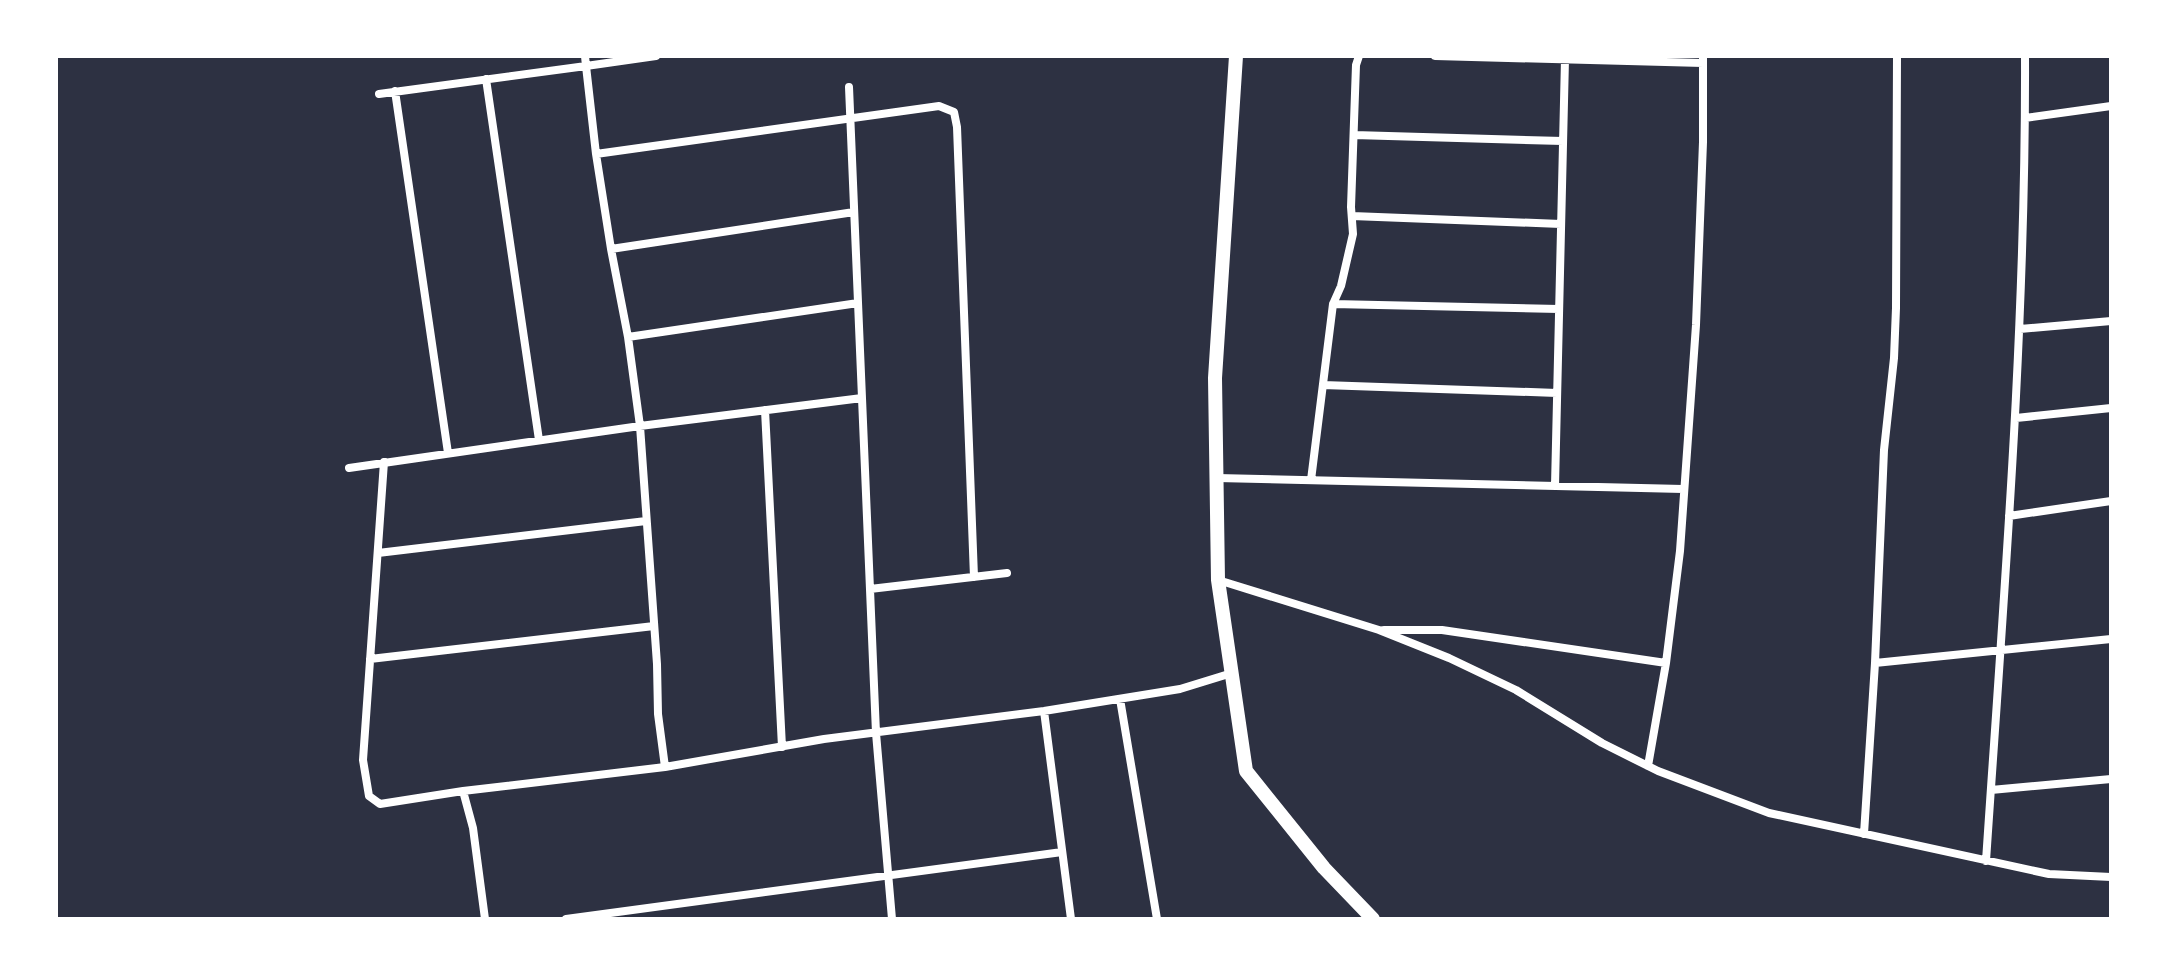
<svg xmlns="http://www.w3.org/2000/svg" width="2167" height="975" font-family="'Fira Sans Condensed',sans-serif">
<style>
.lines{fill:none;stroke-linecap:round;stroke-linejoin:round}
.minor{stroke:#fff;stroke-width:8}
.secondary{stroke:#fff;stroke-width:14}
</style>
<rect width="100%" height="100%" fill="#2d3142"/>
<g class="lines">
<!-- minor -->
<path class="minor" d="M585 56 586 66 656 56
M1435 56 1703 63
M486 79 539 440
M849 87 876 733 892 919
M395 91 448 453
M379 94 586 66 596 154 611 249 628 337 640 426 657 664 658 714 665 767 824 739 1044 711 1180 689 1232 673
M2025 118 2111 106
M1354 135 1563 141
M596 154 939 106 954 112 957 127 974 577
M1352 216 1561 224
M611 249 854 212
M1333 304 1559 309
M2020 329 2111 321
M628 337 858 303
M1323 385 1557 393
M765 410 782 747
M2016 418 2111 408
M384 462 363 760 369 796 380 804 463 791
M349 468 640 426 862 398
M1217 478 1683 489
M1311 480 1333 304 1341 286 1353 234 1351 207 1356 65 1359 56
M1555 486 1565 59
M2009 516 2111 501
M378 553 646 521
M1218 580 1379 630 1449 658 1516 690 1602 743 1658 771 1769 813 2049 874 2111 877
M870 589 1007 573
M1384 630H1442L1666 663
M370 659 654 626
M1875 663 1884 450 1894 358 1896 308 1897 56
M1120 699 1157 919
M1044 711 1071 919
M1648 766 1666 663 1680 551 1696 325 1703 142V56
M1991 790 2111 779
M1864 834 1875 663 2111 639
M1986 861C2004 593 2026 325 2025 56
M485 919 473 828 463 791 665 767
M566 919 1062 852"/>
<!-- secondary -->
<path class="secondary" d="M1236 56 1215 378 1218 580 1246 771 1324 868 1373 919"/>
</g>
<!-- border -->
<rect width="2167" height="975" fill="none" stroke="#ffffff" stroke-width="116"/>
</svg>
